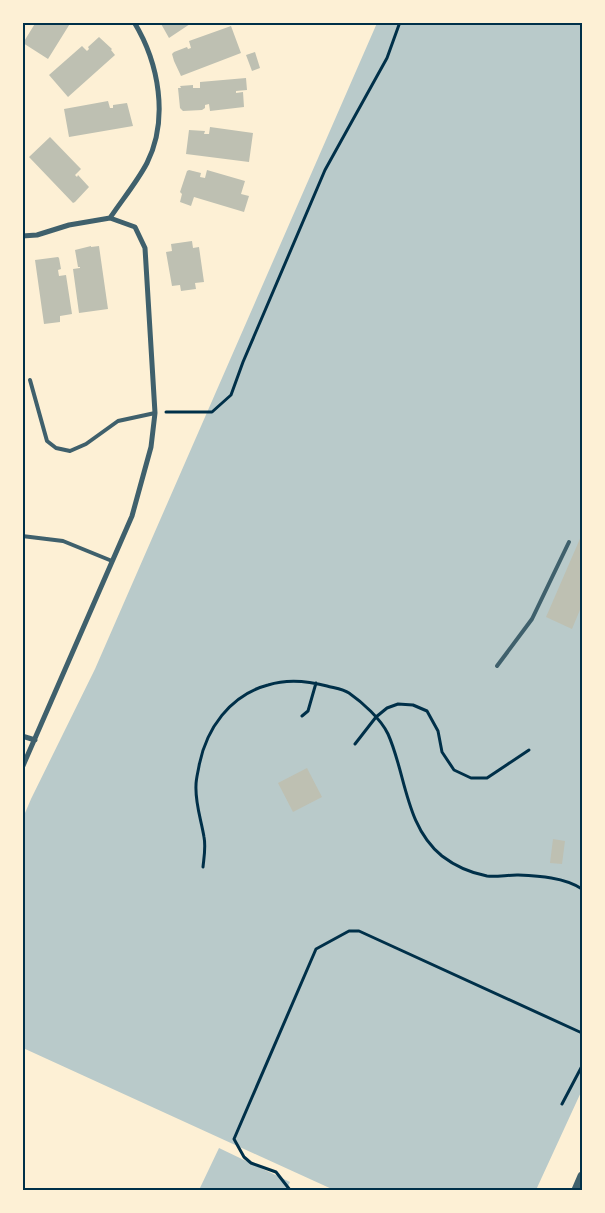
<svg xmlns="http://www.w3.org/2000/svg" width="605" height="1213" font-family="'Work Sans',sans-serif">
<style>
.green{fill:#b9caca}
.building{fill:#bec0b2}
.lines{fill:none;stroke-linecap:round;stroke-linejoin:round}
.path{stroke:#003049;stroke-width:3}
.service{stroke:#3f606c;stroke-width:4}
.minor{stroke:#3f606c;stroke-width:5}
.tertiary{stroke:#3f606c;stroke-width:9}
.neatline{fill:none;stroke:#003049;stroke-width:2}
</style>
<rect width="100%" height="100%" fill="#fdf0d5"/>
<!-- green -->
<path class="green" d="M377 23H582V1090L536 1190H334L23 1048 22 820 31 799 95 669Z
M219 1148 290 1182 286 1190H199Z"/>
<!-- building -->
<path class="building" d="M36 22H71L48 59 23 43Z
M160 22H193L169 38Z
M231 26 241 53 181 76 174 61 172 54 174 52 187 47 188 49 191 48 189 41Z
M99 37 112 49 111 50 115 55 68 97 49 75 82 46 87 51 89 49 88 47Z
M255 52 260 68 252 71 246 55Z
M246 78 247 90 236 91V93L243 92 244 107 210 111 209 104 205 105V108L202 110 183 111 180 108 178 88H181L180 86 193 85V88H200V82Z
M108 101 110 108H113V105L127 103 133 126 69 137 64 109Z
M210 127 253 133 249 162 186 154 189 130 205 131 204 134H209Z
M50 137 81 169 75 175 77 177 78 175 89 187 75 202 73 203 29 157Z
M189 170 201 173 200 177 205 178 207 170 245 181 241 194 249 196 244 212 194 197 191 206 180 202 182 194 180 192 187 171Z
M192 241 193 248 199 247 204 282 195 283 196 289 181 291 180 285 172 286 166 252 172 251 171 244Z
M91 246V247L99 246 108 309 79 313 73 269 80 268V267H78L75 250Z
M58 257 59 258 61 269 58 270 59 276 66 275 72 314 60 316V322L44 324 35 260Z
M582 534V605L572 629 546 617Z
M307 768 322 797 293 812 278 783Z
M553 839 565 841 562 864 550 863Z"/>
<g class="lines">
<!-- path -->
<path class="path" d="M166 412H212L231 395 243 362 325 170 387 58 400 22
M302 716 308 711 316 683
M355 744 376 717 387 708 398 704 413 705 427 711 438 731 442 752 454 770 471 778H487L529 750
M203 867C204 857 206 847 204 837 201 819 195 803 196 785 196 779 198 772 199 766 206 729 230 695 268 685 287 679 308 681 327 686 334 688 343 689 349 693 362 702 381 719 388 734 406 774 405 826 442 856 455 866 471 873 487 876 496 877 507 875 517 875 538 876 564 877 582 889
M562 1104 582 1066
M290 1190 276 1172 251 1163 244 1157 234 1139 316 949 349 931H359L582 1033"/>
<!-- service -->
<path class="service" d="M30 380 47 441 56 448 70 451 86 444 118 421 155 413
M22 536 63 541 112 561
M497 666 532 619 569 542"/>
<!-- minor -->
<path class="minor" d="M110 218C122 200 137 182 147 163 169 119 159 63 134 22
M22 236 37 235 69 225 110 218
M22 736 35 740
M22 768 132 516 151 447 155 413 145 248 135 227 110 218"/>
<!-- tertiary -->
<path class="tertiary" d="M576 1190 582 1176"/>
</g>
<!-- border -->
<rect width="605" height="1213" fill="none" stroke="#fdf0d5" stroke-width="48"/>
<rect x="24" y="24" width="557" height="1165" class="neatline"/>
</svg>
